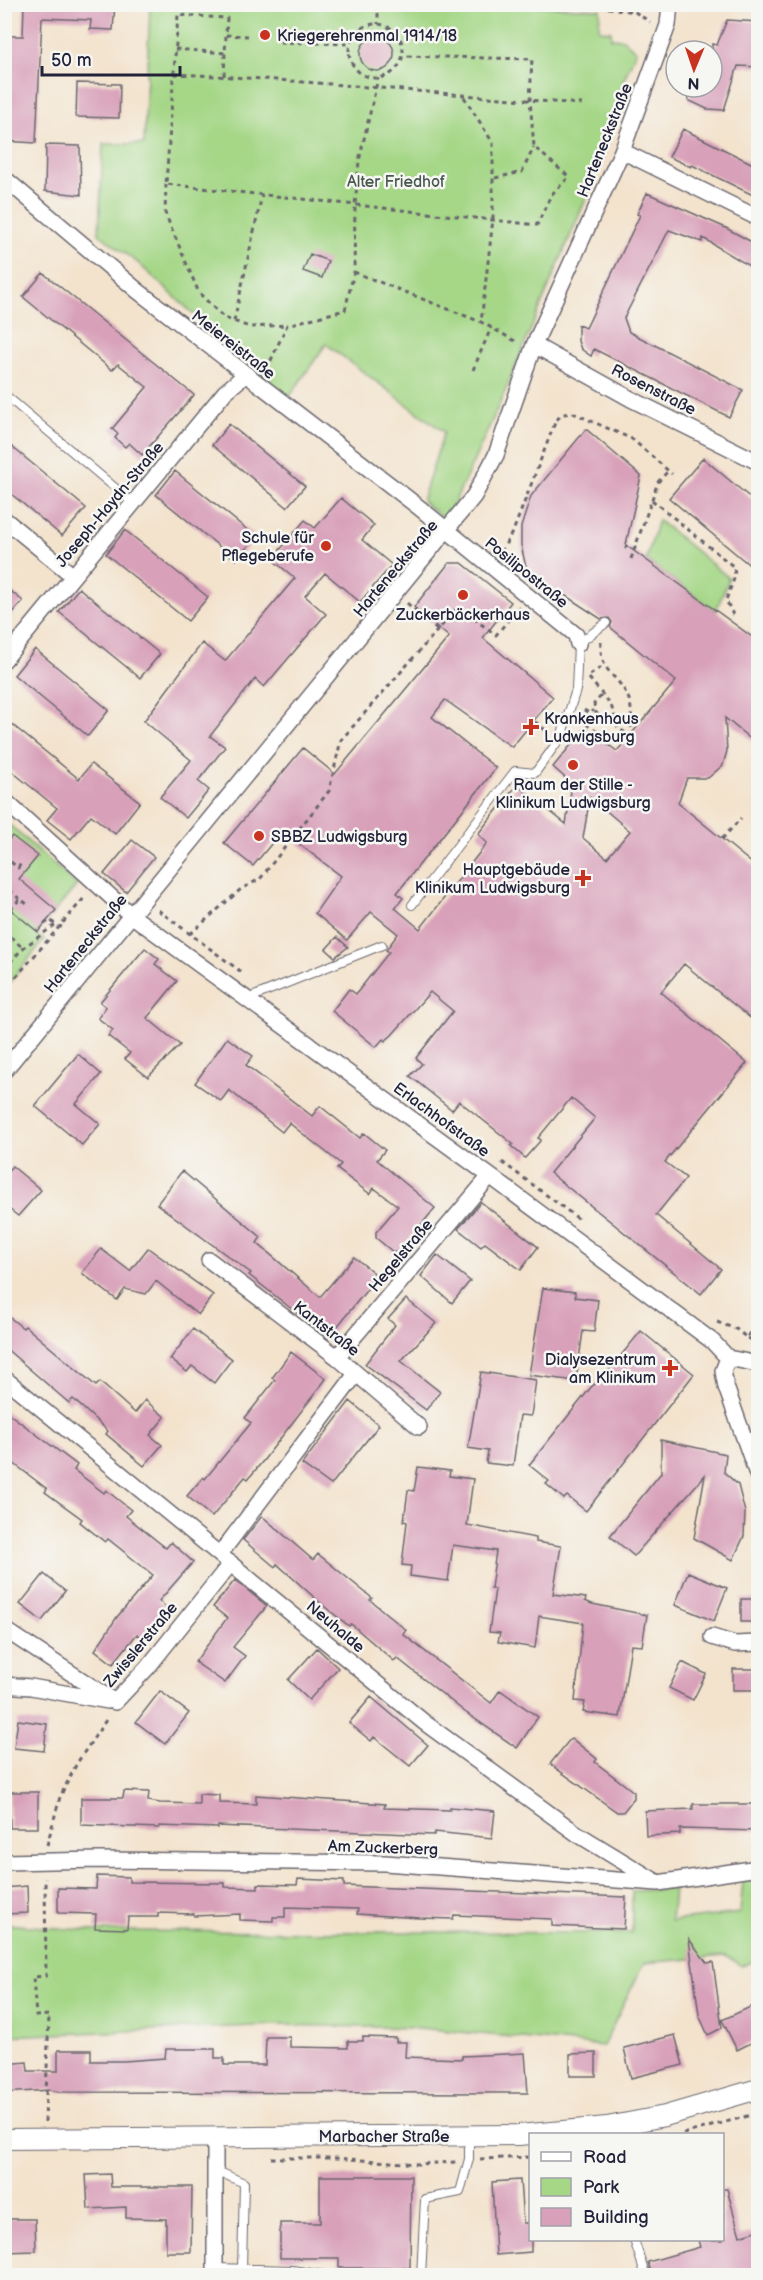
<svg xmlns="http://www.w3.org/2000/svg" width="763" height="2280" font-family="'Balsamiq Sans',sans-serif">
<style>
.green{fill:#a5d787;stroke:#647c61;stroke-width:1.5}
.building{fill:#d8a0b9;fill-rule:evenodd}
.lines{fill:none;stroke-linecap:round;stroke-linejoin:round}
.service-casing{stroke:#6b666e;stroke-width:10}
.minor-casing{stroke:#6b666e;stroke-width:18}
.secondary-casing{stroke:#6b666e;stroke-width:22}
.path{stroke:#6b666e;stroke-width:3;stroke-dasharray:4.5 4.5;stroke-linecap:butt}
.service{stroke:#fff;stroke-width:8}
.minor{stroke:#fff;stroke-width:15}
.secondary{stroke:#fff;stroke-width:20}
.poi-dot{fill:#c8321e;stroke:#f6f6f2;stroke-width:2}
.labels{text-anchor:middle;stroke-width:5;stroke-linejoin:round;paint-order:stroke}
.poi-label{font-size:16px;fill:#22223b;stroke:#f6f6f2;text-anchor:start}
.street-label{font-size:16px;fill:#22223b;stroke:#f6f6f2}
.park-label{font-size:16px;fill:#495852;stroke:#f6f6f2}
</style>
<rect width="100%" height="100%" fill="#f6f6f2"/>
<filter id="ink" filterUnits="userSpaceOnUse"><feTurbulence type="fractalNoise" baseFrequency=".0167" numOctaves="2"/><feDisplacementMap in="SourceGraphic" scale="12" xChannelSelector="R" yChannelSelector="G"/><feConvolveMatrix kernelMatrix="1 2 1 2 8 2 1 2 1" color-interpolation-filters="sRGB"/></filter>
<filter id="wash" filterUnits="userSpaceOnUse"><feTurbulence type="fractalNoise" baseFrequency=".008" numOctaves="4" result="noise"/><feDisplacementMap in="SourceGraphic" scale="24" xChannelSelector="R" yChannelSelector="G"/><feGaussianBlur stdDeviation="1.35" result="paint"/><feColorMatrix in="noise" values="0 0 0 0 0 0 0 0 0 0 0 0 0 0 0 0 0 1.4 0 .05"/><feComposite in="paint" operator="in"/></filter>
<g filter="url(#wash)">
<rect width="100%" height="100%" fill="#f3e3cd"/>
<!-- green -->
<path class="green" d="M496 4 600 9 599 30 611 31V38L623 39 636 51 624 79 601 163 497 410 446 521 422 501 444 432 326 344 287 400 138 263 99 234 103 144H144L150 5Z
M658 520 729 578 716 611 646 560Z
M5 821 77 885 36 934 44 940 5 988Z
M758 1878V1960L742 1966 725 1956 644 1963 603 2046 419 2028 278 2025 5 2036 4 1924 95 1931 632 1933V1891L674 1889 671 1921 740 1913 743 1881Z"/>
<g id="blocks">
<!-- building -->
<path class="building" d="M24 4H115L113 30 90 29 91 20 42 18 36 143 4 141 7 36H23Z
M727 20 759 22V67L738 66 724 110 707 109 688 100 694 87H712V44L717 45Z
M360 54a17 17 0 1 1 34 0a17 17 0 1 1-34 0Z
M77 83 120 84 119 118 76 117Z
M683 129 759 167V198L692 165 691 167 669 157Z
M46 145 80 146 81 195 45 191Z
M647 193 726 228 759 246V272L703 238 702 242 669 230 624 318 629 332 743 390 729 417 594 349 591 356 581 349 578 341V325L586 328 640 215 637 214Z
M310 254 328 261 322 278 303 271Z
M43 273 194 395 142 455 129 443 125 447 115 438 118 434 112 429 147 387 118 364 112 370 23 297Z
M229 424 305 486 287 507 212 445Z
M586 429 641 476 625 549 627 546 759 642V746L725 718 727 751 723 765 708 778H687L678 803 759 869V1025L684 964 661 992 747 1063 665 1162 686 1178 656 1215 721 1269 701 1294 550 1173 595 1118 571 1098 538 1138 541 1140 525 1158 511 1146 513 1144 459 1101 452 1110 410 1076 422 1064 416 1058 453 1011 430 992 392 1035 385 1041 383 1039 376 1047 332 1011 349 989 356 994 389 952 386 950 398 934 371 912 347 940 315 913 341 876 282 831 253 866 224 843 303 748 335 774 449 637 414 607 449 563H462L511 602 483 638 553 697 512 747 445 700 432 717 496 768 397 893 403 898 395 908 420 929 487 843 478 834 517 785 566 824 572 784 553 767 585 728 617 751 676 681 610 627 612 622 609 618 601 619 566 596 550 592 537 584 531 578 525 563 521 545V527L531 496ZM590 797 630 831 607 858 583 838Z
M11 446 86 508 62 536 4 488V454Z
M703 458 759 505V573L669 498Z
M175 471 256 537 236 560 156 495Z
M341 498 374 525 362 540 392 565 360 602 325 573 305 596 326 614 264 687 255 679 210 736 225 747 198 781 209 790 186 818 160 797 191 760 144 721 202 643 225 661 295 578 275 562 281 555 278 552 305 520 315 528Z
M125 530 208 597 188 621 106 554Z
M4 586 23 601 4 623Z
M79 588 160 654 140 678 59 612Z
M35 649 109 710 88 736 14 675Z
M4 718 79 779 91 764 140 802 115 834 91 815 71 839 47 820 57 808 4 765Z
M12 836 38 856 19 879 56 910 38 932 4 904V845Z
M132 840 154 857 126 892 104 874Z
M337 937 348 947 335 957 326 949Z
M145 948 159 959 155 964 177 981 147 1018 180 1045 148 1077 125 1059 130 1053 108 1036 113 1030 98 1018 106 1007 100 1002Z
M227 1038 253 1056 246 1065 312 1116 320 1106 360 1138 364 1133 385 1150 377 1160 435 1208 399 1252H393L376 1238V1232L398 1206 374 1188 370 1194 337 1169 341 1164 289 1123 282 1132 229 1090 221 1101 195 1083Z
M78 1054 101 1074 76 1104 100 1124 82 1145 35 1106Z
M12 1166 41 1190 18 1216 4 1205V1175Z
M182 1171 261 1237 257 1243 320 1297 354 1257 378 1276 328 1338 249 1275 251 1273 157 1204Z
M481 1202 538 1247 521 1270 485 1243 481 1247 458 1229Z
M148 1248 213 1295 198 1315 156 1281 146 1294 125 1289 117 1300 82 1273 101 1249 130 1271Z
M437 1255 470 1281 452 1303 421 1276Z
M543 1288 575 1292V1297L598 1300 594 1332 583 1331 576 1381 529 1375Z
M406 1299 436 1323 401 1361 440 1392 426 1410 365 1364 395 1325 388 1319Z
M4 1313 23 1328 25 1326 96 1386 100 1382 135 1413 145 1400 165 1417 150 1435 162 1445 144 1466 106 1434 108 1431 73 1399 69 1403 4 1347Z
M193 1329 232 1359 214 1383 192 1366 187 1372 170 1359Z
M641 1331 694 1374 586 1511 567 1496 564 1499 546 1484 549 1481 529 1465 592 1386 600 1381Z
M291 1352 326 1379 263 1461 248 1479 245 1477 212 1517 187 1496 203 1477 205 1479 251 1423 245 1418 275 1380 272 1378Z
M481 1372 536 1380 531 1416 520 1415 513 1466 486 1463 488 1451 468 1448Z
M350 1401 379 1425 331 1485 302 1464Z
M4 1410 77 1465 74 1470 104 1493 106 1490 131 1510 126 1516 166 1548 171 1542 193 1562 159 1601 170 1611 144 1640 137 1634 113 1664 95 1650 117 1617 153 1575 108 1539 105 1542 80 1522 82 1519 45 1492 47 1489 4 1456Z
M661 1440 726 1454 724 1472 738 1485 745 1512 744 1536 733 1560 694 1538 705 1475 634 1556 610 1536 661 1473Z
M418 1467 450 1471 449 1476 473 1479 467 1525 536 1538V1542L561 1546 553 1594 586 1598 585 1601 592 1604 647 1615 642 1646 631 1645 620 1717 583 1712 585 1702 575 1701 583 1623 539 1616 535 1648 498 1642 500 1633 489 1632 495 1589 491 1588 496 1551 453 1545 448 1581 410 1576 411 1566 402 1565 407 1522 404 1521 408 1490 414 1491Z
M262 1516 313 1560 318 1554 372 1598 370 1600 406 1630 403 1634 491 1703 500 1690 538 1717 517 1748 465 1712 397 1658 394 1661 351 1624 349 1626 325 1607 277 1564 275 1567 243 1540Z
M688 1572 727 1588 714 1621 675 1605Z
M44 1574 65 1591 42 1621 20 1604Z
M235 1580 267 1606 233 1647 245 1656 225 1683 195 1662 227 1618 213 1607Z
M741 1599H759V1622H741Z
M317 1648 338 1668 309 1700 288 1680Z
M682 1662 706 1674 693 1700 669 1688Z
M733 1669H759V1690H733Z
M160 1691 189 1713 165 1744 136 1722Z
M371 1697 428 1745 410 1766 374 1737 371 1741 349 1723Z
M18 1720 47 1724 44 1751 14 1748Z
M571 1738 597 1759 595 1762 634 1792V1798L623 1812H617L550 1764Z
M124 1791 149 1792 148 1801 160 1803 199 1804V1794L219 1795V1803L256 1804V1795L385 1804 384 1808 450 1810V1807L495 1811 492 1838 435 1832 434 1835 218 1826V1828L159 1826V1828L81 1825V1798H123Z
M9 1792H38V1828H10Z
M693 1804H759V1831L680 1829V1834L646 1836 645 1811 693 1809Z
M97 1876 129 1877V1882L225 1883V1887L258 1888V1884L297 1885 298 1879 344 1881V1886L626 1897 624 1929 552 1926V1919L454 1915 453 1919 420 1918 357 1914 358 1909 285 1907V1917H273V1921L240 1920V1914L194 1916V1914L158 1913V1917H128L127 1929 95 1928 96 1914 58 1913V1888L96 1889Z
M27 1886 28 1913 4 1914V1888Z
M689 1939 707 1963 713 1962 722 2028 708 2035 699 2015Z
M759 2003V2039L737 2050 722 2020Z
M675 2035 683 2065 631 2078 624 2048Z
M266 2037H290V2047L348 2048V2041H363V2037L396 2038V2042H406L405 2057 462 2059V2056L525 2053 528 2093 58 2092 50 2090 4 2093V2064L27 2062 28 2071H58V2050H91V2061H124L165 2058 166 2049H215V2058H224V2065H265Z
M596 2053V2076H570V2054Z
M110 2174 111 2187H192L191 2252H166V2219L126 2218V2207L88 2209 86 2175Z
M320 2176H411L410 2268H339V2258H280V2223H320Z
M520 2180 523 2223H531V2252L496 2255 492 2182Z
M723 2189H727L740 2236 759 2230V2276H652L648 2262 700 2247 698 2240H723Z
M4 2219H35L36 2251 4 2252Z"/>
</g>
</g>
<g filter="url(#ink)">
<use href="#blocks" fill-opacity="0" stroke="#6b666e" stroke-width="1.5"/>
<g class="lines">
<!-- service casing -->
<g class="service-casing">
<path id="service" d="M4 394 133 503
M412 905 515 771 535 773 561 737 576 690 578 644 606 623
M247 999 382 945
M215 2170 244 2183 242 2269
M634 2240 646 2276
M215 2268 292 2270 330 2276
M421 2276 425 2199 460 2192 469 2159V2136"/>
</g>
<!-- minor casing -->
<g class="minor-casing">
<path id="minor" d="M622 151 758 218
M4 178 138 291 416 505 576 635 578 644
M534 345 631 399 758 462
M4 519 72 575
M4 660 225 392 245 375
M4 800 131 915 490 1176 712 1341 728 1358
M4 1071 474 496 496 455 534 345 622 151 668 25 670 4
M209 1260 337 1357 419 1427
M337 1357 490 1176
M728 1358 723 1371 726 1387 758 1477
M728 1358 758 1364
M4 1378 425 1723 576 1833 658 1883
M220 1554 356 1374
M4 1629 115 1702 148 1667 231 1563
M712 1637 735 1644 758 1643
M4 1685 31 1687 108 1701
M4 1862 100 1860 385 1863 658 1883 758 1868
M215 2276V2137"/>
</g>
<!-- secondary casing -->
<g class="secondary-casing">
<path id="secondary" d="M4 2139 519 2135 607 2127 665 2116 758 2089"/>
</g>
<!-- path -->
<path class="path" d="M378 4V24
M518 4 603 7 635 12 650 22
M349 51a27 27 0 1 1 54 0a27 27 0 1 1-54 0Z
M226 35 248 36
M280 42 350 44
M175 49 225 53 227 18 178 15 166 184 537 225 551 195 569 177 534 147 530 100 532 59 403 56
M174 74C310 80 446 95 582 104
M224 76 225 53
M464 97 493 143V219L481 322
M495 178 522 172 534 147
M166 184 165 213 199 293 223 317 249 327 287 325
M354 272 481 322 517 342
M234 321 262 195
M267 369 287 325 345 310 354 272 355 205 359 161 378 78
M473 370 491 328
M652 500 734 567 735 576 726 600 733 615
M501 552 514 529 556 420 563 414 573 413 632 439 672 474
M631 559 658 482 668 471
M407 603 437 630
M601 642C599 673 617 673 628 697 633 707 631 724 630 736
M590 675 603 666
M589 678 611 705 618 728 630 736
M601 696 594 704 596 713 608 722H616
M584 710 589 713 594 710
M579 718C598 733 605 742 630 736
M535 722 548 732
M722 839 741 818
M4 856 18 868 22 862
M6 857 10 852
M9 891 20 899
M158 910 244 974
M4 916 20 899 30 906
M44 924 51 920 55 925
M4 931 23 948
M190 934 241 889 260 879 329 791 341 740 458 607 496 635 519 607
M4 969 23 948 55 925 62 927
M4 991 85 897
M502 1162 580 1220
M717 1322 736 1329 747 1338 758 1314
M747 1338 758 1342
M47 1845 60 1797 77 1763 108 1717
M45 2122 49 2015 36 2016 33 1977 46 1976 45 1878
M683 2134 758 2113
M271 2158H335L418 2164 456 2162
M480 2159 530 2157"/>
<!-- service -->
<use href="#service" class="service"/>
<!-- minor -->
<use href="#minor" class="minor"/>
<!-- secondary -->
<use href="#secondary" class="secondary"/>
</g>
</g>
<!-- markers -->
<g class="poi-dot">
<circle cx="265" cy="35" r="6"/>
<circle cx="326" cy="546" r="6"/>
<circle cx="463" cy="595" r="6"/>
<path d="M528 718h6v6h6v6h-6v6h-6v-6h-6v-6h6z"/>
<circle cx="573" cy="765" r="6"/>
<circle cx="259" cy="836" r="6"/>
<path d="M580 869h6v6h6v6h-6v6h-6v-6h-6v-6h6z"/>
<path d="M667 1359h6v6h6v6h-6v6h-6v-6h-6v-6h6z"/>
</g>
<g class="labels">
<!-- poi labels -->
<g class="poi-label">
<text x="277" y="41">Kriegerehrenmal 1914/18</text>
<text x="314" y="543" text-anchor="end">Schule für<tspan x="314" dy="18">Pflegeberufe</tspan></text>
<text x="463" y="620" text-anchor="middle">Zuckerbäckerhaus</text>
<text x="544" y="724">Krankenhaus<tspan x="544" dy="18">Ludwigsburg</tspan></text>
<text x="573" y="790" text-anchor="middle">Raum der Stille -<tspan x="573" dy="18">Klinikum Ludwigsburg</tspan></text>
<text x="271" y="842">SBBZ Ludwigsburg</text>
<text x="570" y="875" text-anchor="end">Hauptgebäude<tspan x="570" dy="18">Klinikum Ludwigsburg</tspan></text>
<text x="656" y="1365" text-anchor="end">Dialysezentrum<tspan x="656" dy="18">am Klinikum</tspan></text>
</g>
<!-- street labels -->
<g class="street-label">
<text transform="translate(604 140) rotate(-68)" y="6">Harteneckstraße</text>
<text transform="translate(234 344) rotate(38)" y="6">Meiereistraße</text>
<text transform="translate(654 389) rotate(27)" y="6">Rosenstraße</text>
<text transform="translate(109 504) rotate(-50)" y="6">Joseph-Haydn-Straße</text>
<text transform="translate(395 568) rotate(-50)" y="6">Harteneckstraße</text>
<text transform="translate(527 572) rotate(39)" y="6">Posilipostraße</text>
<text transform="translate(85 943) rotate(-51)" y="6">Harteneckstraße</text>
<text transform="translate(442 1119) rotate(36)" y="6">Erlachhofstraße</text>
<text transform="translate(400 1255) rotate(-50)" y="6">Hegelstraße</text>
<text transform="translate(327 1328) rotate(38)" y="6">Kantstraße</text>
<text transform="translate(336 1626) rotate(40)" y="6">Neuhalde</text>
<text transform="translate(140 1644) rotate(-50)" y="6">Zwisslerstraße</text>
<text transform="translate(383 1847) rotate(2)" y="6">Am Zuckerberg</text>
<text x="384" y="2142">Marbacher Straße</text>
</g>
<!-- park labels -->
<g class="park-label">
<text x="396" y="187">Alter Friedhof</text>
</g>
</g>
<!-- margin -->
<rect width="763" height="2280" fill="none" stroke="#f6f6f2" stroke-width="24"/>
<!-- legend -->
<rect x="529" y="2133" width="195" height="108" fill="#f6f6f2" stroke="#a1a1a9" stroke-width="1.5"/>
<rect x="541" y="2152" width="30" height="9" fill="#ffffff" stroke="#a1a1a9" stroke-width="1.5"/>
<text x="583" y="2163" font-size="18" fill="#22223b">Road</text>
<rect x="541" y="2178" width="30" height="18" fill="#a5d787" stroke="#a1a1a9" stroke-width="1.5"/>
<text x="583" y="2193" font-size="18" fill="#22223b">Park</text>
<rect x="541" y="2208" width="30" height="18" fill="#d8a0b9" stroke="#a1a1a9" stroke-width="1.5"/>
<text x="583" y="2223" font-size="18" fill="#22223b">Building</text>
<!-- north arrow -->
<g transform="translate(694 69) rotate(182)"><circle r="28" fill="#f6f6f2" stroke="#a1a1a9" stroke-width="1.5"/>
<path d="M0-4.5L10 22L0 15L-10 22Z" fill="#c8321e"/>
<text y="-9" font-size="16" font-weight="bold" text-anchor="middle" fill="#22223b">N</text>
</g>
<!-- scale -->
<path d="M42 66v9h138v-9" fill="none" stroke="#22223b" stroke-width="3"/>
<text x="51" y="66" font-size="18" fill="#22223b" stroke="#f6f6f2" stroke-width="4.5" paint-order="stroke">50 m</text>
</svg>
